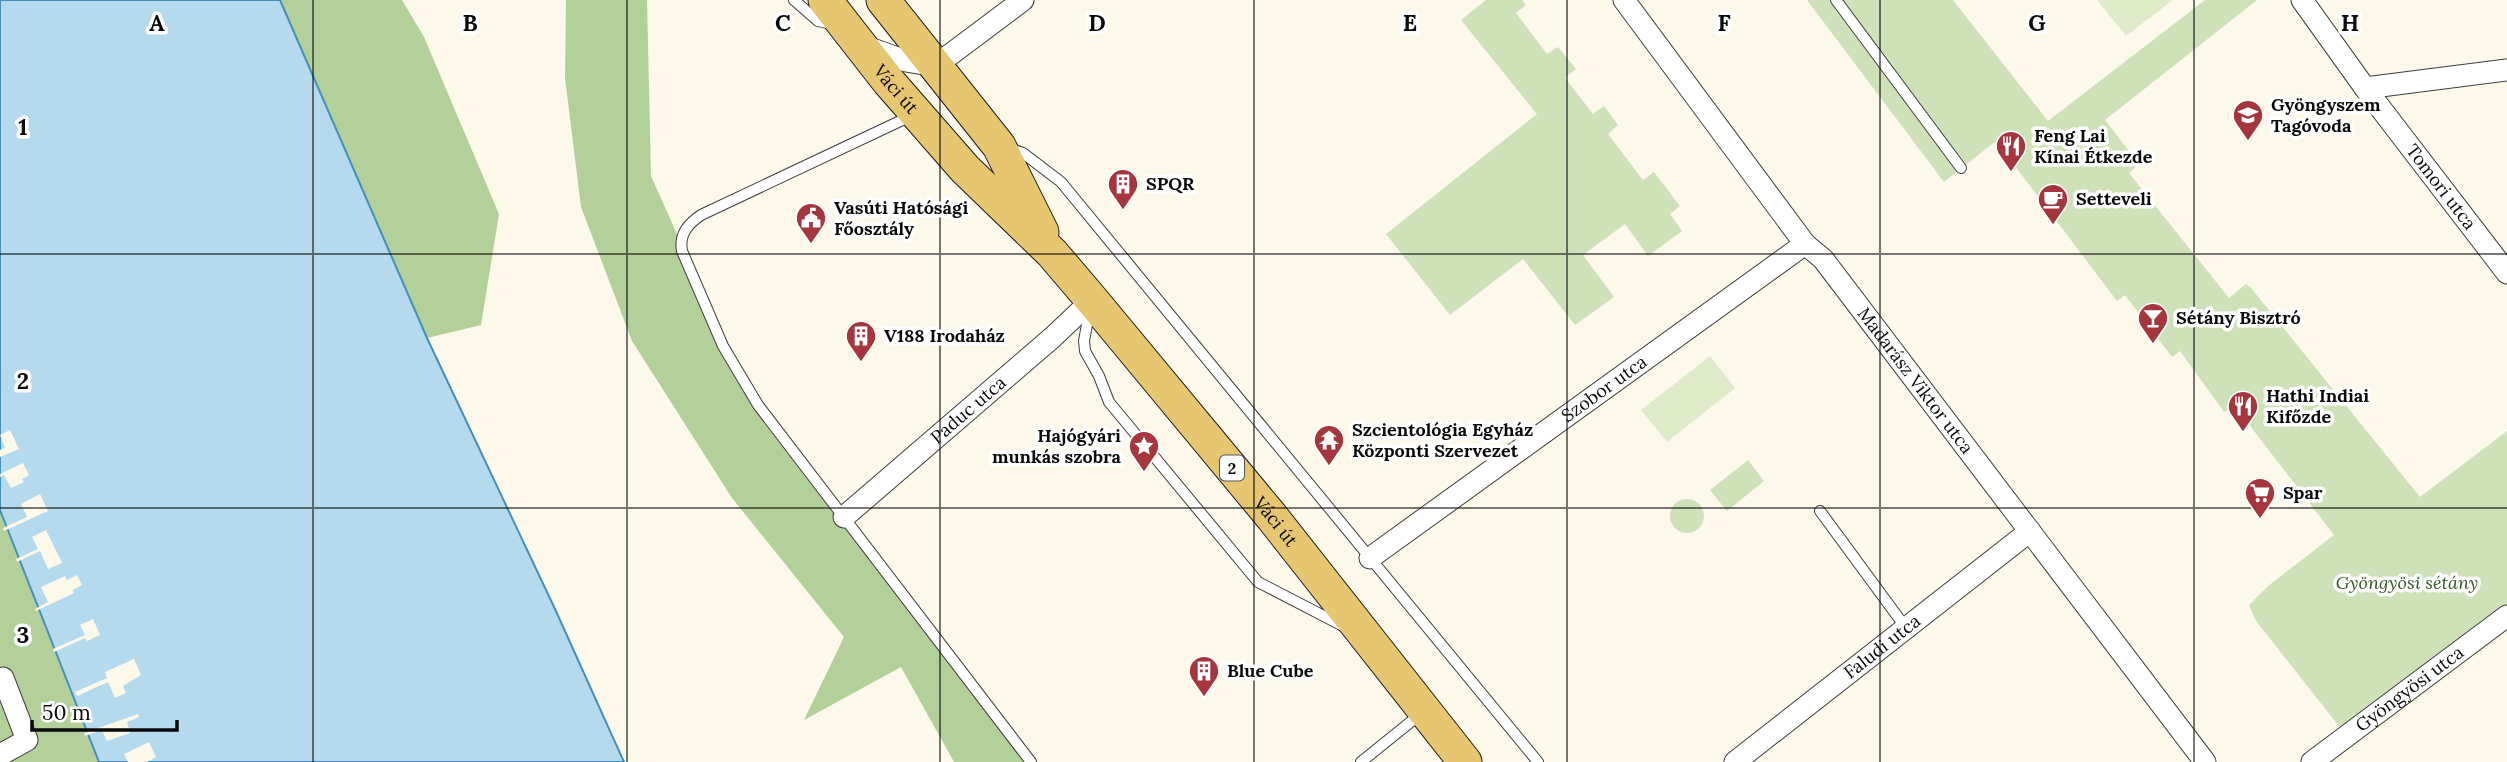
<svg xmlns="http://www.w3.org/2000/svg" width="2507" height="762" font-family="Lora,serif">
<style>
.green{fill:#cfe1b9}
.forest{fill:#b4d09a}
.pitch{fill:#dfeac9}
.water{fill:#b5daed;stroke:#468fba;stroke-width:2}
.pier{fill:#fcf8ea}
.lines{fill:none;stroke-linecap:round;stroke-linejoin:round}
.service-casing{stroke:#3d3d3d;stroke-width:12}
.minor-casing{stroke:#3d3d3d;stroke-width:23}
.primary-casing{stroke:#1b1b1b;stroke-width:35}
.service{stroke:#fff;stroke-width:10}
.minor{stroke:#fff;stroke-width:21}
.primary{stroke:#e6c670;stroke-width:33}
.grid{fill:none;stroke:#0a0a0a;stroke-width:2;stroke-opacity:0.55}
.labels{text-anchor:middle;stroke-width:7;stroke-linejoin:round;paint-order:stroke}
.shield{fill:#fff;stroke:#545454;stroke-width:2}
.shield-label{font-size:16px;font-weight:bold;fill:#0a0a0a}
.street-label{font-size:18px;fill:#0a0a0a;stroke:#fff}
.poi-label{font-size:18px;font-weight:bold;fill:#0a0a0a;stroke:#fff;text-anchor:start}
.park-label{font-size:18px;font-style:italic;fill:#305824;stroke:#fff}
.grid-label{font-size:23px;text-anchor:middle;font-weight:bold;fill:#0a0a0a;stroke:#fff;stroke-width:7;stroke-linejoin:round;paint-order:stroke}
</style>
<rect width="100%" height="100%" fill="#fcf8ea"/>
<!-- green -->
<path class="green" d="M1486 0H1522L1526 5 1516 13 1547 54 1558 47 1576 69 1565 78 1593 114 1604 106 1618 125 1608 134 1643 180 1654 172 1680 206 1670 214 1682 231 1648 256 1625 224 1583 255 1614 297 1575 325 1523 259 1450 315 1386 234 1537 114 1461 20Z
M1807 0H1953L2048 121 2205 0H2257L2105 120 2139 164 2129 173 2229 298 2246 284 2251 288 2420 497 2507 431V616L2346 735 2256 621 2249 605 2268 586 2334 535 2234 405 2224 412 2180 351 2172 357 2125 295 2117 301 1996 141 1944 182Z
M1748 460 1764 481 1727 511 1710 490Z
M1670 516a17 17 0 1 1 34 0a17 17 0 1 1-34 0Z"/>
<!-- forest -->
<path class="forest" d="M280 0H402L424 37 499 214 481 325 427 338Z
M566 0H647L651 176 749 395 1024 762H954L901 667 804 720 844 637 732 498 632 341 581 207 565 78Z
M0 510 99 762H0Z"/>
<!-- pitch -->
<path class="pitch" d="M2097 0H2173L2126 36Z
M1710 356 1735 388 1667 442 1641 410Z"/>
<!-- water -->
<path class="water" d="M0 0H280L427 338 555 609 624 762H99L0 510Z"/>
<!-- pier -->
<path class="pier" d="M10 430 19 449 0 457V450L5 448 0 435Z
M23 463 29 475 22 479 24 482 11 488 4 475 0 477V474Z
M40 494 48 511 4 531 3 528 27 517 21 504Z
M46 530 62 563 48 569 40 551 17 562 16 559 38 549 32 537Z
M77 575 82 585 73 590 74 593 36 611 35 609 48 602 41 587 65 576 67 580Z
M93 619 100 635 87 641 85 638 54 652 53 649 85 635 80 625Z
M134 659 141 675 123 686 126 693 115 698 108 682 77 696 75 692 107 678 105 672Z
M138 714 139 717 127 722 130 733 107 741 102 730 85 736 84 733Z
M149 742 156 757 147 762H128L124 754Z"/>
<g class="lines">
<!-- service casing -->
<g class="service-casing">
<path id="service" d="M794 0 818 21 832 24
M1836 0 1961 168
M913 115 701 215C688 224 679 234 682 251L723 346 758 405 1031 762
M1008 148 1023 153 1061 182 1538 762
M1090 308 1084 341 1085 351 1099 376 1109 402 1258 582 1345 627
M1820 511 1906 628
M1361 762 1423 712"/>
</g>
<!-- minor casing -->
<g class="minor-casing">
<g id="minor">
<path id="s1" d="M1624 0 1805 244 1823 259 2205 762"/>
<path id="s2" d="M2302 0 2365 88 2507 273"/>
<path d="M861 45 906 61 935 66 1023 0"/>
<path d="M2365 88 2507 70"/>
<path id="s3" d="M844 517 1053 337 1092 300"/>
<path id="s4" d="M1370 558 1805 244"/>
<path d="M0 755 27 740 3 678"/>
<path id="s5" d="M1735 762 2030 531"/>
<path id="s6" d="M2312 762 2507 616"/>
</g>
</g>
<!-- primary casing -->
<g class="primary-casing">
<g id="primary">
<path id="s7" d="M825 0 889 82 965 169 1052 253 1092 300 1272 517 1465 762"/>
<path d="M883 0 999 146 1042 232"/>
</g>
</g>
<!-- service -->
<use href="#service" class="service"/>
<!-- minor -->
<use href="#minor" class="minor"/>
<!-- primary -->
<use href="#primary" class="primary"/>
</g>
<!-- grid -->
<path class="grid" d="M313 0V762M627 0V762M940 0V762M1254 0V762M1567 0V762M1880 0V762M2194 0V762M0 254H2507M0 508H2507"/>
<!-- icons -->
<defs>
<g id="school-pin" transform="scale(1.575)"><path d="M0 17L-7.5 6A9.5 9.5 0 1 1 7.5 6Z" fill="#a6363e" stroke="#fff"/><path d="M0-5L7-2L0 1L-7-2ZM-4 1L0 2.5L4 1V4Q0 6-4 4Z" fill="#fff"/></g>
<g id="restaurant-pin" transform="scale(1.575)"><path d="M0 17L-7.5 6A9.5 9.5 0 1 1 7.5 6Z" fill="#a6363e" stroke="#fff"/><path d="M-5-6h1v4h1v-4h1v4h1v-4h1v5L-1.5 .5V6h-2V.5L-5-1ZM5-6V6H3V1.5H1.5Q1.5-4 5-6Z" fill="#fff"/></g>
<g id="building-pin" transform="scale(1.575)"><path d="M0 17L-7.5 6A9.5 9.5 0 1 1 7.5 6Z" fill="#a6363e" stroke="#fff"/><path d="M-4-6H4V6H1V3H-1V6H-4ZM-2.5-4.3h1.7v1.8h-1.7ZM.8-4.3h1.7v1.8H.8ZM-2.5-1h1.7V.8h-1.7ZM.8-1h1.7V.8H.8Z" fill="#fff"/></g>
<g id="cafe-pin" transform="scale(1.575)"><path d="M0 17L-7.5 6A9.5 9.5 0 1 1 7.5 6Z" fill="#a6363e" stroke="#fff"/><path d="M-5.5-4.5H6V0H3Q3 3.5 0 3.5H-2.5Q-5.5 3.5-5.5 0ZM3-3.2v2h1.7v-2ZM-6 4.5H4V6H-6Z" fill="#fff"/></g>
<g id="civic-pin" transform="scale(1.575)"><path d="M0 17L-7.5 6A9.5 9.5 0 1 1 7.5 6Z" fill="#a6363e" stroke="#fff"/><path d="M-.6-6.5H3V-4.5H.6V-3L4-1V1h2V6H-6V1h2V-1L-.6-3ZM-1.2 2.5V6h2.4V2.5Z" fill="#fff"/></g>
<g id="bar-pin" transform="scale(1.575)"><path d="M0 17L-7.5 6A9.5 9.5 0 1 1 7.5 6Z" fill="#a6363e" stroke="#fff"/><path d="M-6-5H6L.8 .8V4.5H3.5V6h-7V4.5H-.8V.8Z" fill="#fff"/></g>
<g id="temple-pin" transform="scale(1.575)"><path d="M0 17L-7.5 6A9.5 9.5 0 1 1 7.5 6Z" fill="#a6363e" stroke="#fff"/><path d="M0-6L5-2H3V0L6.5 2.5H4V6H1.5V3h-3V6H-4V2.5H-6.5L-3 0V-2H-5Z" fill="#fff"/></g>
<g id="sight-pin" transform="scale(1.575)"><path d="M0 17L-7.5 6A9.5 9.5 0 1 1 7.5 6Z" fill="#a6363e" stroke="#fff"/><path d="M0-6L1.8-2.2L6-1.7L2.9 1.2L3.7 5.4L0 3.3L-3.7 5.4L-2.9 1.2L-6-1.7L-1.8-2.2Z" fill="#fff"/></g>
<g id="supermarket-pin" transform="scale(1.575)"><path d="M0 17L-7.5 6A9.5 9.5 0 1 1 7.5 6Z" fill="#a6363e" stroke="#fff"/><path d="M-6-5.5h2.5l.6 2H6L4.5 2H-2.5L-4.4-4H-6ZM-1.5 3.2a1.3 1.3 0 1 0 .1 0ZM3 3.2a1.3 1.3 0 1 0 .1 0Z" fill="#fff"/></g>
</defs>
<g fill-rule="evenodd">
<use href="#school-pin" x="2248" y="115"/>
<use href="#restaurant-pin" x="2011" y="146"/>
<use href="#building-pin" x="1123" y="184"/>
<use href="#cafe-pin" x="2053" y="199"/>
<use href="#civic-pin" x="811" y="218"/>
<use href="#bar-pin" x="2153" y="318"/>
<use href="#building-pin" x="861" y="336"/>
<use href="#restaurant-pin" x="2243" y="406"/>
<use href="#temple-pin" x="1329" y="440"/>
<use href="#sight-pin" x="1144" y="446"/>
<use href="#supermarket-pin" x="2260" y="493"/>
<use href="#building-pin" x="1204" y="671"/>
</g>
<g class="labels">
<!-- shield labels -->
<rect class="shield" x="1220" y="455.5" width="24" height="25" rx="5"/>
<g class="shield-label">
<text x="1232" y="474">2</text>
</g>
<!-- street labels -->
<g class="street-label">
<text dy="6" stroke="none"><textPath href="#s7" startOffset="114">Váci út</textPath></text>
<text dy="6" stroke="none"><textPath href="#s2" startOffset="233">Tomori utca</textPath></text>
<text dy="6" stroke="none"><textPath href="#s1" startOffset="480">Madarász Viktor utca</textPath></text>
<text dy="6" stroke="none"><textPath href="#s4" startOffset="289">Szobor utca</textPath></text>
<text dy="6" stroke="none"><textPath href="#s3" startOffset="164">Paduc utca</textPath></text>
<text dy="6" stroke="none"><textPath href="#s7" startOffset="690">Váci út</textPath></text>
<text dy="6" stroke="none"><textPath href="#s5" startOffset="187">Faludi utca</textPath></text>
<text dy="6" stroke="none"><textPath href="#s6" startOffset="122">Gyöngyösi utca</textPath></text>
</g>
<!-- poi labels -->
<g class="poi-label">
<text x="2271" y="111">Gyöngyszem<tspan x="2271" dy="21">Tagóvoda</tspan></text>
<text x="2034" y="142">Feng Lai<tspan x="2034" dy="21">Kínai Étkezde</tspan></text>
<text x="1146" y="190">SPQR</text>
<text x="2076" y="205">Setteveli</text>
<text x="834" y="214">Vasúti Hatósági<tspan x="834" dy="21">Főosztály</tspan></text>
<text x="2176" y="324">Sétány Bisztró</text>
<text x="884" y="342">V188 Irodaház</text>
<text x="2266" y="402">Hathi Indiai<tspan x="2266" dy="21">Kifőzde</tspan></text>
<text x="1352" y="436">Szcientológia Egyház<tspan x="1352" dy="21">Központi Szervezet</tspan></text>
<text x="1121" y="442" text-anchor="end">Hajógyári<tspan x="1121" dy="21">munkás szobra</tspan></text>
<text x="2283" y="499">Spar</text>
<text x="1227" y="677">Blue Cube</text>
</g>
<!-- park labels -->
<g class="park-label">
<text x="2407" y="589">Gyöngyösi sétány</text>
</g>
</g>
<g class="grid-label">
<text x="157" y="31">A</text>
<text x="470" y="31">B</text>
<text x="783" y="31">C</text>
<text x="1097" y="31">D</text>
<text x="1410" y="31">E</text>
<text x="1724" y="31">F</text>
<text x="2037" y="31">G</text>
<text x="2350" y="31">H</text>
<text x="23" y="135">1</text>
<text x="23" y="389">2</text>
<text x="23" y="643">3</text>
</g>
<!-- scale -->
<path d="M32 720v10h145v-10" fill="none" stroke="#0a0a0a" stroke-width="3.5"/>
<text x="42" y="720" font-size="21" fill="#0a0a0a" stroke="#ffffff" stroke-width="5" paint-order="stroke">50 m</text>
</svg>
